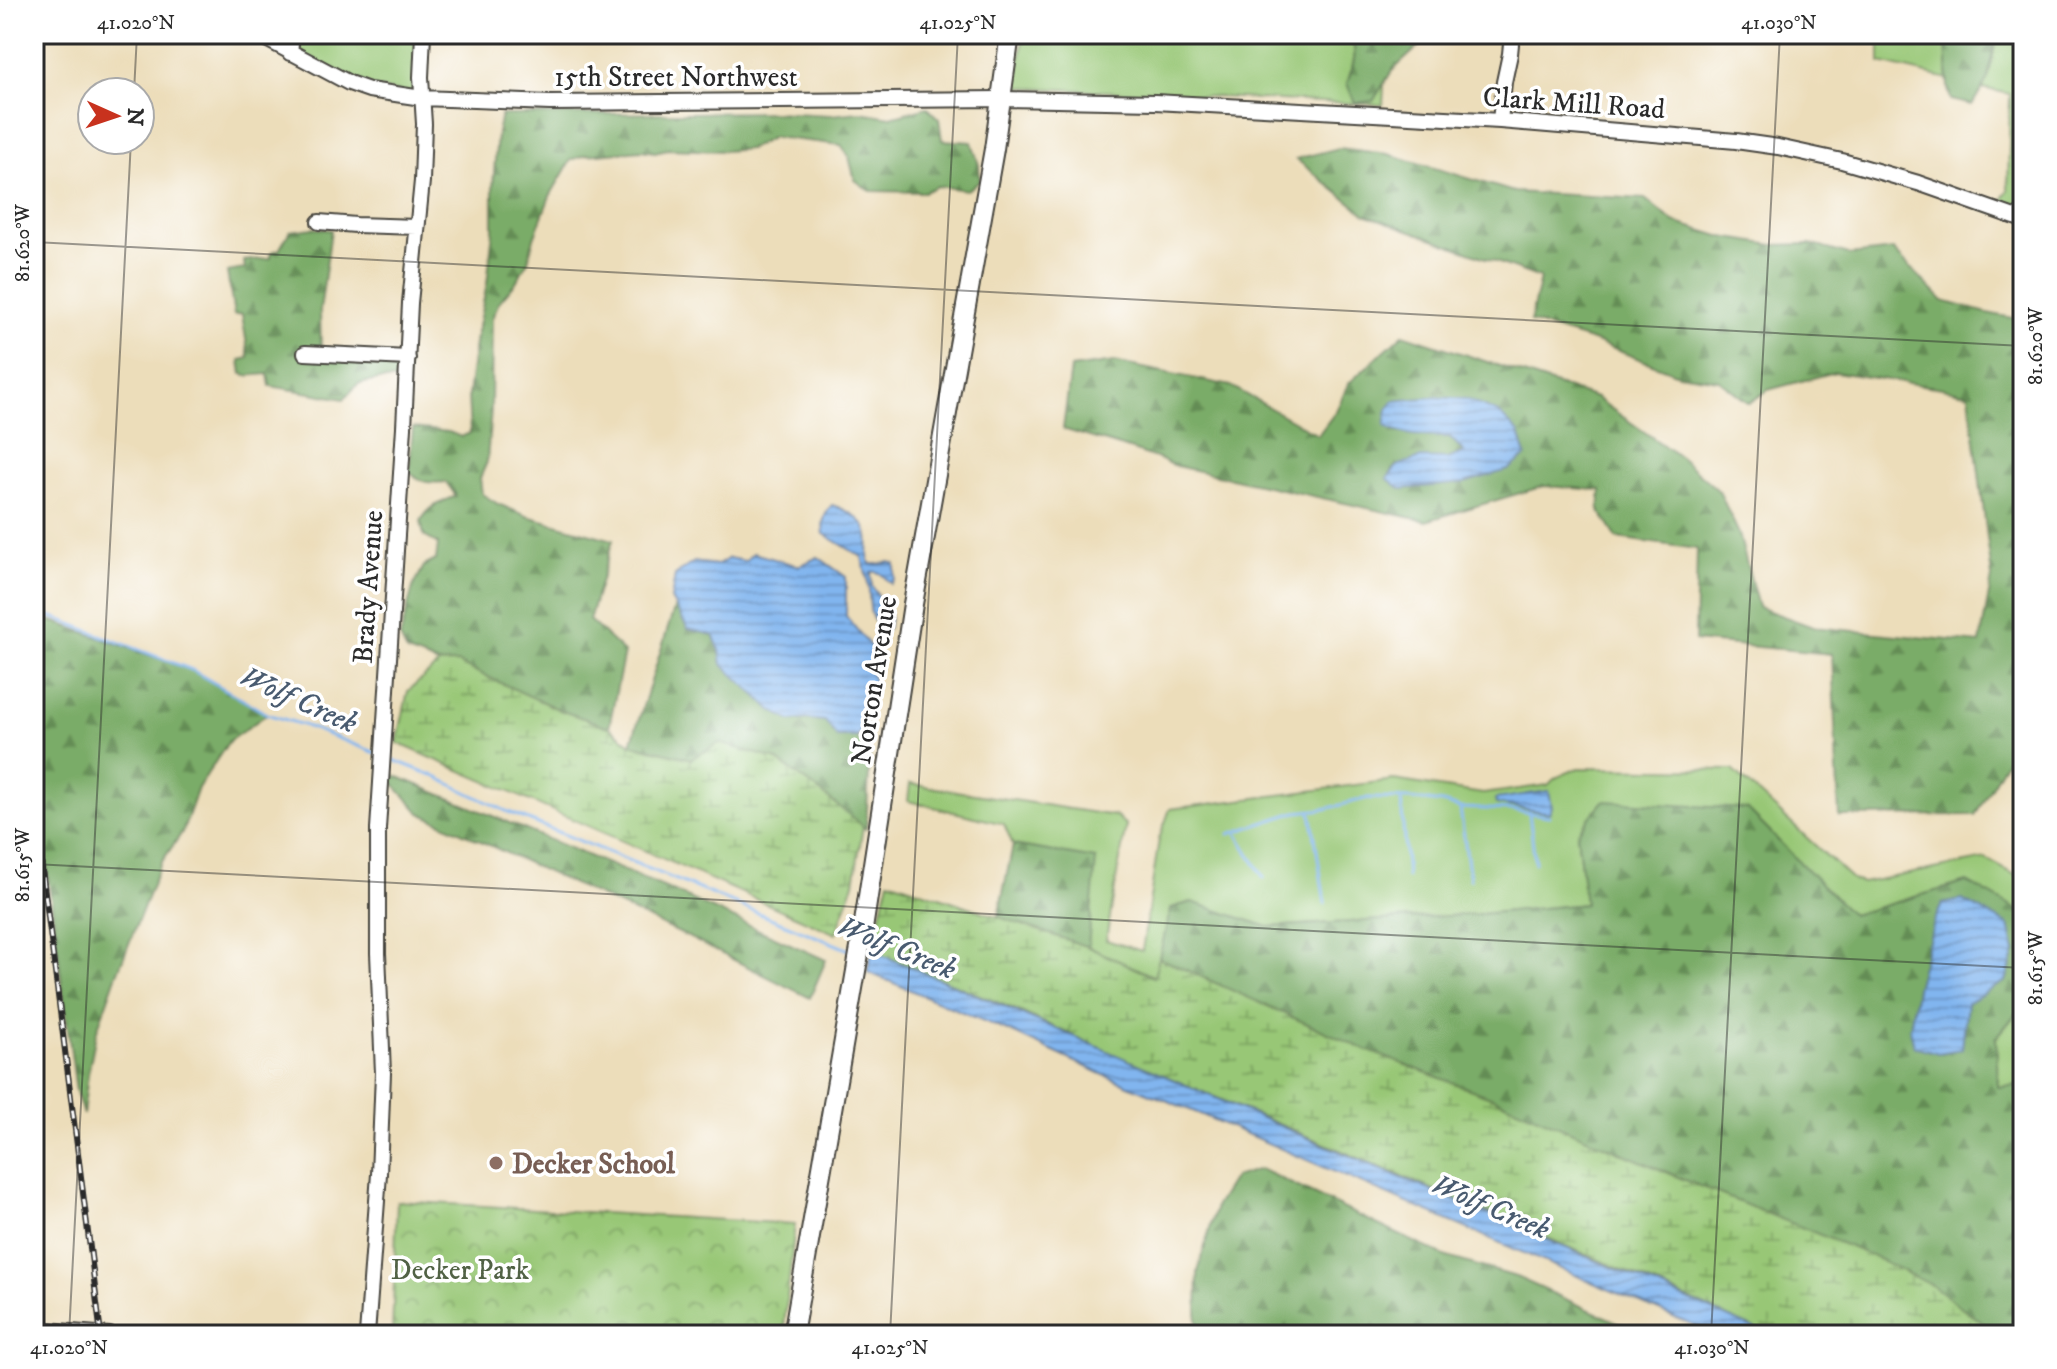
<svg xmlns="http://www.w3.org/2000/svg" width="2057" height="1369" font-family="'IM FELL DW Pica',serif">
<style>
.grass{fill:#98c776;stroke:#627950;stroke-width:2}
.forest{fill:url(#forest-firs);stroke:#526c49;stroke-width:2}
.wetland{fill:url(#wetland-marsh);stroke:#627950;stroke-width:2}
.park{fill:url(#park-crowns);stroke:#627950;stroke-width:2}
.water{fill:url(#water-rules);stroke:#56708d;stroke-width:2}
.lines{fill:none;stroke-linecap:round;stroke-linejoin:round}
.stream{stroke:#81b5ef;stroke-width:3}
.minor-casing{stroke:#484640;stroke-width:18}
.major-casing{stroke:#484640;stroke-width:22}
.minor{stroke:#fff;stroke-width:14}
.major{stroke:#fff;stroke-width:18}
.rail-casing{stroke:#2b2b2b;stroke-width:6}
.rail{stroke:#fff;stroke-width:3;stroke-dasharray:9;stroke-linecap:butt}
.ticks{fill:none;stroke:#2b2b2b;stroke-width:2;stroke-opacity:0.45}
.education-dot{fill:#8d6e63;stroke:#fff;stroke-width:3}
.labels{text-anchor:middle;stroke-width:7;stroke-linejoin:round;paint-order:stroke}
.street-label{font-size:28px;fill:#2b2b2b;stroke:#fff}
.education-label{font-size:28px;font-weight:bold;fill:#785e54;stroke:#fff;text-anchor:start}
.park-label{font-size:28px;fill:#516245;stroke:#fff}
.water-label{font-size:30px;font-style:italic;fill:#495b70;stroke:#fff}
.neatline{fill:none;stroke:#2b2b2b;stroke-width:3}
.ticks-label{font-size:20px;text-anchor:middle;fill:#2b2b2b}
</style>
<defs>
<pattern id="forest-firs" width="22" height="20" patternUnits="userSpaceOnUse" patternTransform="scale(2)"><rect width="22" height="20" fill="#7aac67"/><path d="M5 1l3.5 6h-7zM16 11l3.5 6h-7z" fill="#648c55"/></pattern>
<pattern id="wetland-marsh" width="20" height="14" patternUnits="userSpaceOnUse" patternTransform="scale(2)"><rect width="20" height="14" fill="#98c776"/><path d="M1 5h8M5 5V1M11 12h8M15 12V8" fill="none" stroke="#7ca261"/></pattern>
<pattern id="park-crowns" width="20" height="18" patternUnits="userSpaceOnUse" patternTransform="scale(2)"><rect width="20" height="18" fill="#98c776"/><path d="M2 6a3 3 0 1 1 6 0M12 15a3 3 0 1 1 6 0" fill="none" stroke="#7ca261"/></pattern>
<pattern id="water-rules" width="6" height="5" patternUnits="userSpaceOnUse" patternTransform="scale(2)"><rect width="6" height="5" fill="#81b5ef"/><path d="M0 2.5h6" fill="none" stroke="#6a93c2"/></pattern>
</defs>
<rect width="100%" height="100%" fill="#fff"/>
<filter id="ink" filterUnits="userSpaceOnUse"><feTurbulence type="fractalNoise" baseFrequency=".0125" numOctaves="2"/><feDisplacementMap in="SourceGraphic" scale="16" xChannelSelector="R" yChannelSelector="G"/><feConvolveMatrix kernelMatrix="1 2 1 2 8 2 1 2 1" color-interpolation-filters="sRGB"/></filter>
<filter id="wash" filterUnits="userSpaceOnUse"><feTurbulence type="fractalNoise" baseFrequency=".006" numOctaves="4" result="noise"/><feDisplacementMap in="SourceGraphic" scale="32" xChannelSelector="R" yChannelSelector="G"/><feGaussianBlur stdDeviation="1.8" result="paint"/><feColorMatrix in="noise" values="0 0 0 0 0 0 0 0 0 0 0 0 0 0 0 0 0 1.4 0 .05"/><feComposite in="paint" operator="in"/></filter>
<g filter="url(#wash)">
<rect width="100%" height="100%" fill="#ecddba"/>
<!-- grass -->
<path class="grass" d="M295 34H422L419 95 370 87 293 52Z
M1024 34H1387L1383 105 1016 87Z
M1880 34H1946L1948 79 1880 63Z
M1996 34H2023V210L2000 205 2008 190 2010 94 1982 88C1992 71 1994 53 1996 34Z
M1578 768 1733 770 1853 880 1862 883 1986 859 2023 879V913L1967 882 1851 915 1747 809 1577 834 1585 904 1479 914 1268 927 1191 902 1171 908 1155 977 1088 947 1095 859 1013 845 1004 824 908 801 910 784 1115 816 1126 825 1106 940 1142 951 1159 839 1170 809 1394 780 1483 794 1548 785 1555 778Z
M2023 1005V1085L1998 1087 1996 1038Z"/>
<!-- forest -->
<path class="forest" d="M1347 34H1428L1427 39 1392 71 1373 101 1355 103 1347 84C1352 66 1361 50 1347 34Z
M1946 34H1996L1988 78 1972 105 1951 100 1948 89Z
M927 107 939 119 942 140 972 142 979 165 980 181 967 190 937 186 924 192 870 191 855 180 849 157 841 145 773 137 749 149 724 151 668 149 655 152 641 150 586 155 571 160 550 196 534 238 528 261 516 282 499 302 492 318 491 409 487 462 480 478 482 494 498 504 527 516 613 540 589 620 624 652 609 727 562 711 457 663 439 664 407 652 400 638 413 587 424 566 436 560 438 544 424 536 421 521C429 506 441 502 456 496L446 482C429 483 423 484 409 472L413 428 449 432 461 437 470 433 468 395 476 336 487 284 493 231V187L497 133 501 115 774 112 830 115 860 112 891 117Z
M1339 148 1388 154 1514 192 1645 199 1674 222 1723 237 1773 245 1810 244 1849 255 1893 250 1943 301 1987 313 2023 320V731L1975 815 1839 816 1832 654 1695 641 1697 549 1617 538 1599 510 1601 490 1544 486 1426 521 1176 466C1139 450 1101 441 1063 429L1071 368 1114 362 1231 386 1318 435 1336 411 1349 383 1403 334 1596 398 1680 457 1719 491 1739 534 1758 607 1813 627 1980 643 1992 577 1969 394 1942 388 1835 372 1768 390 1749 403 1719 380 1678 374 1593 341 1530 322 1540 278 1365 214 1296 159Z
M313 228 331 230 320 311 321 354 408 358 407 380H379L358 384 344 399 270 386 268 374 245 376V374H242L240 360 249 358 242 314 234 315 227 272 245 269 244 261 271 258V252L279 250 290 231Z
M675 606 688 629 713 635 720 650 722 664 791 721 806 719 825 721 837 737H857L870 753 866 829 810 784 775 759H691L631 744Z
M49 620 192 670 267 714 229 741 198 788 183 831 161 863 115 979 96 1033 88 1074 83 1115 76 1091 34 769V625Z
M389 773 668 889 826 960 810 998 688 937 420 813C410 798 393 790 389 773Z
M1603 801 1747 809 1852 915 1967 882 2023 913V1005L1996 1038 1998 1087 2023 1085V1335H1999L1933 1286 1872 1256 1692 1183 1493 1098 1366 1050 1159 958 1171 908 1192 902 1268 927 1479 914 1585 904 1577 833Z
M1013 845 1096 859 1088 947 998 917Z
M1260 1169 1444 1256 1516 1277 1646 1335H1200L1197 1319 1198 1272 1216 1206 1234 1177Z"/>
<!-- wetland -->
<path class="wetland" d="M457 663 562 711 609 727 631 744 691 759 719 743 775 759 810 784 863 826 854 883 836 934 397 743 408 691 439 664Z
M889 880 1088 947 1154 977 1159 958 1366 1050 1493 1098 1692 1183 1872 1256 1933 1286 1999 1335H1768L1620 1269 1116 1055 1016 1010 872 951Z"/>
<!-- park -->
<path class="park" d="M397 1201 795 1224 783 1335H392Z"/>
<!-- water -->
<path class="water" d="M1435 397 1466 399 1499 413 1519 433 1526 456 1508 470 1464 483 1401 489 1387 478 1398 465 1421 458 1448 459 1464 452 1450 437C1426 437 1407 437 1385 426L1388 409 1393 401Z
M832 505C847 510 865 519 868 536 870 546 866 553 870 564H881L890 562 895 564V578L891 584C885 578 881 570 871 572L872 586 890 616 888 629 884 632C868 618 870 610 869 590 868 579 864 568 862 557L824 534C822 522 824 514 832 505Z
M753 553 799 566 818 557 846 577V616L873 650 871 672 875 684 867 720 857 737H837L825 721 806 719 791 721 773 711 722 664 720 650 713 635 688 629 671 599 675 575 694 562 718 565 729 558 745 561Z
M1549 791 1552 807 1549 813 1496 804 1495 799Z
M1962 900 2009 925 2015 952 2006 981 1967 1003 1962 1049 1938 1053 1914 1046 1910 1029 1916 988 1934 922 1942 904Z
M872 951C1021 1012 1168 1078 1317 1142 1467 1206 1618 1269 1768 1335H1715L1200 1114 1104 1075 1010 1032 867 972Z"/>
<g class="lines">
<!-- stream -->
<path class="stream" d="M34 610 192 670 267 714 303 725 379 754
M386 757 434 776 506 811 852 951
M1401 799 1407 877
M1460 808 1470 879
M1311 812 1325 903
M1529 812 1535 863
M1237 833 1264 878
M1229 834 1296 812 1325 809 1368 798 1410 799 1442 803 1460 808 1512 810 1549 816"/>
</g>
</g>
<g filter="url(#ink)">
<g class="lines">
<!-- minor casing -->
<g class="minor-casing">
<path id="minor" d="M257 34 349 83 369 90 422 98 550 103 1001 99 1155 102 1500 121 1736 141 1778 147 1842 161 1918 183 2023 220
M290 53 292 34
M1500 121 1504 82 1510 54 1512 34
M319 222 356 225 417 227
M305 353 408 358
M34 1329 110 1335
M367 1335 379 1174 383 1073 378 953V829L404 427 410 303 422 181 424 124 421 77 423 34"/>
</g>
<!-- major casing -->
<g class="major-casing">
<path id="major" d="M793 1335 861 942 913 604 994 149 1010 34"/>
</g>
<!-- minor -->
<use href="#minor" class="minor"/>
<!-- major -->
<use href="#major" class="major"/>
<!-- rail casing -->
<g class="rail-casing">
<path id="rail" d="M34 806 101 1335"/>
</g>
<!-- rail -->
<use href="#rail" class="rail"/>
</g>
</g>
<!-- ticks -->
<path class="ticks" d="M134 92 137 34M34 242 2023 346M34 864 2023 968M69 1335 131 140M890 1335 958 34M1711 1335 1780 34"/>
<!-- markers -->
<circle class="education-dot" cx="496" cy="1163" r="8"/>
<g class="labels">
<!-- street labels -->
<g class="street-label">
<text x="676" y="86">15th Street Northwest</text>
<text transform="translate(1574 102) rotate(4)" y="10">Clark Mill Road</text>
<text transform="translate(367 587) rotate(-86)" y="10">Brady Avenue</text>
<text transform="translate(873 680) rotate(-81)" y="10">Norton Avenue</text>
</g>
<!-- education labels -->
<g class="education-label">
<text x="512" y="1173">Decker School</text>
</g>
<!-- park labels -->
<g class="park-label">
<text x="460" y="1279">Decker Park</text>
</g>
<!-- water labels -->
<g class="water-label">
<text transform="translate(299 699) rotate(24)" y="10">Wolf Creek</text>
<text transform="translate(897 947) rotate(22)" y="10">Wolf Creek</text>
<text transform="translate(1491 1206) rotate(23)" y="10">Wolf Creek</text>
</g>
</g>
<!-- margin -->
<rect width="2057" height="1369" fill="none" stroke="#fff" stroke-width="88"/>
<!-- north arrow -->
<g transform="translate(116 116) rotate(93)"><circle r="38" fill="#ffffff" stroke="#aaaaaa" stroke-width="2"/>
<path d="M0-6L14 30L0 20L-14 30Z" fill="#c8321e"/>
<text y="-12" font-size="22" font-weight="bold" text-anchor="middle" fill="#2b2b2b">N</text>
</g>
<rect x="44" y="44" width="1969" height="1281" class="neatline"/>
<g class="ticks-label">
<text x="136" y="29">41.020°N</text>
<text x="958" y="29">41.025°N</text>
<text x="1779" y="29">41.030°N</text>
<text transform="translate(22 243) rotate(-90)" y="7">81.620°W</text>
<text transform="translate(2035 346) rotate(-90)" y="7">81.620°W</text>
<text transform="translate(22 865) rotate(-90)" y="7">81.615°W</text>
<text transform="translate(2035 968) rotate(-90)" y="7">81.615°W</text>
<text x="69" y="1354">41.020°N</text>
<text x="890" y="1354">41.025°N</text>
<text x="1712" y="1354">41.030°N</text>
</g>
</svg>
